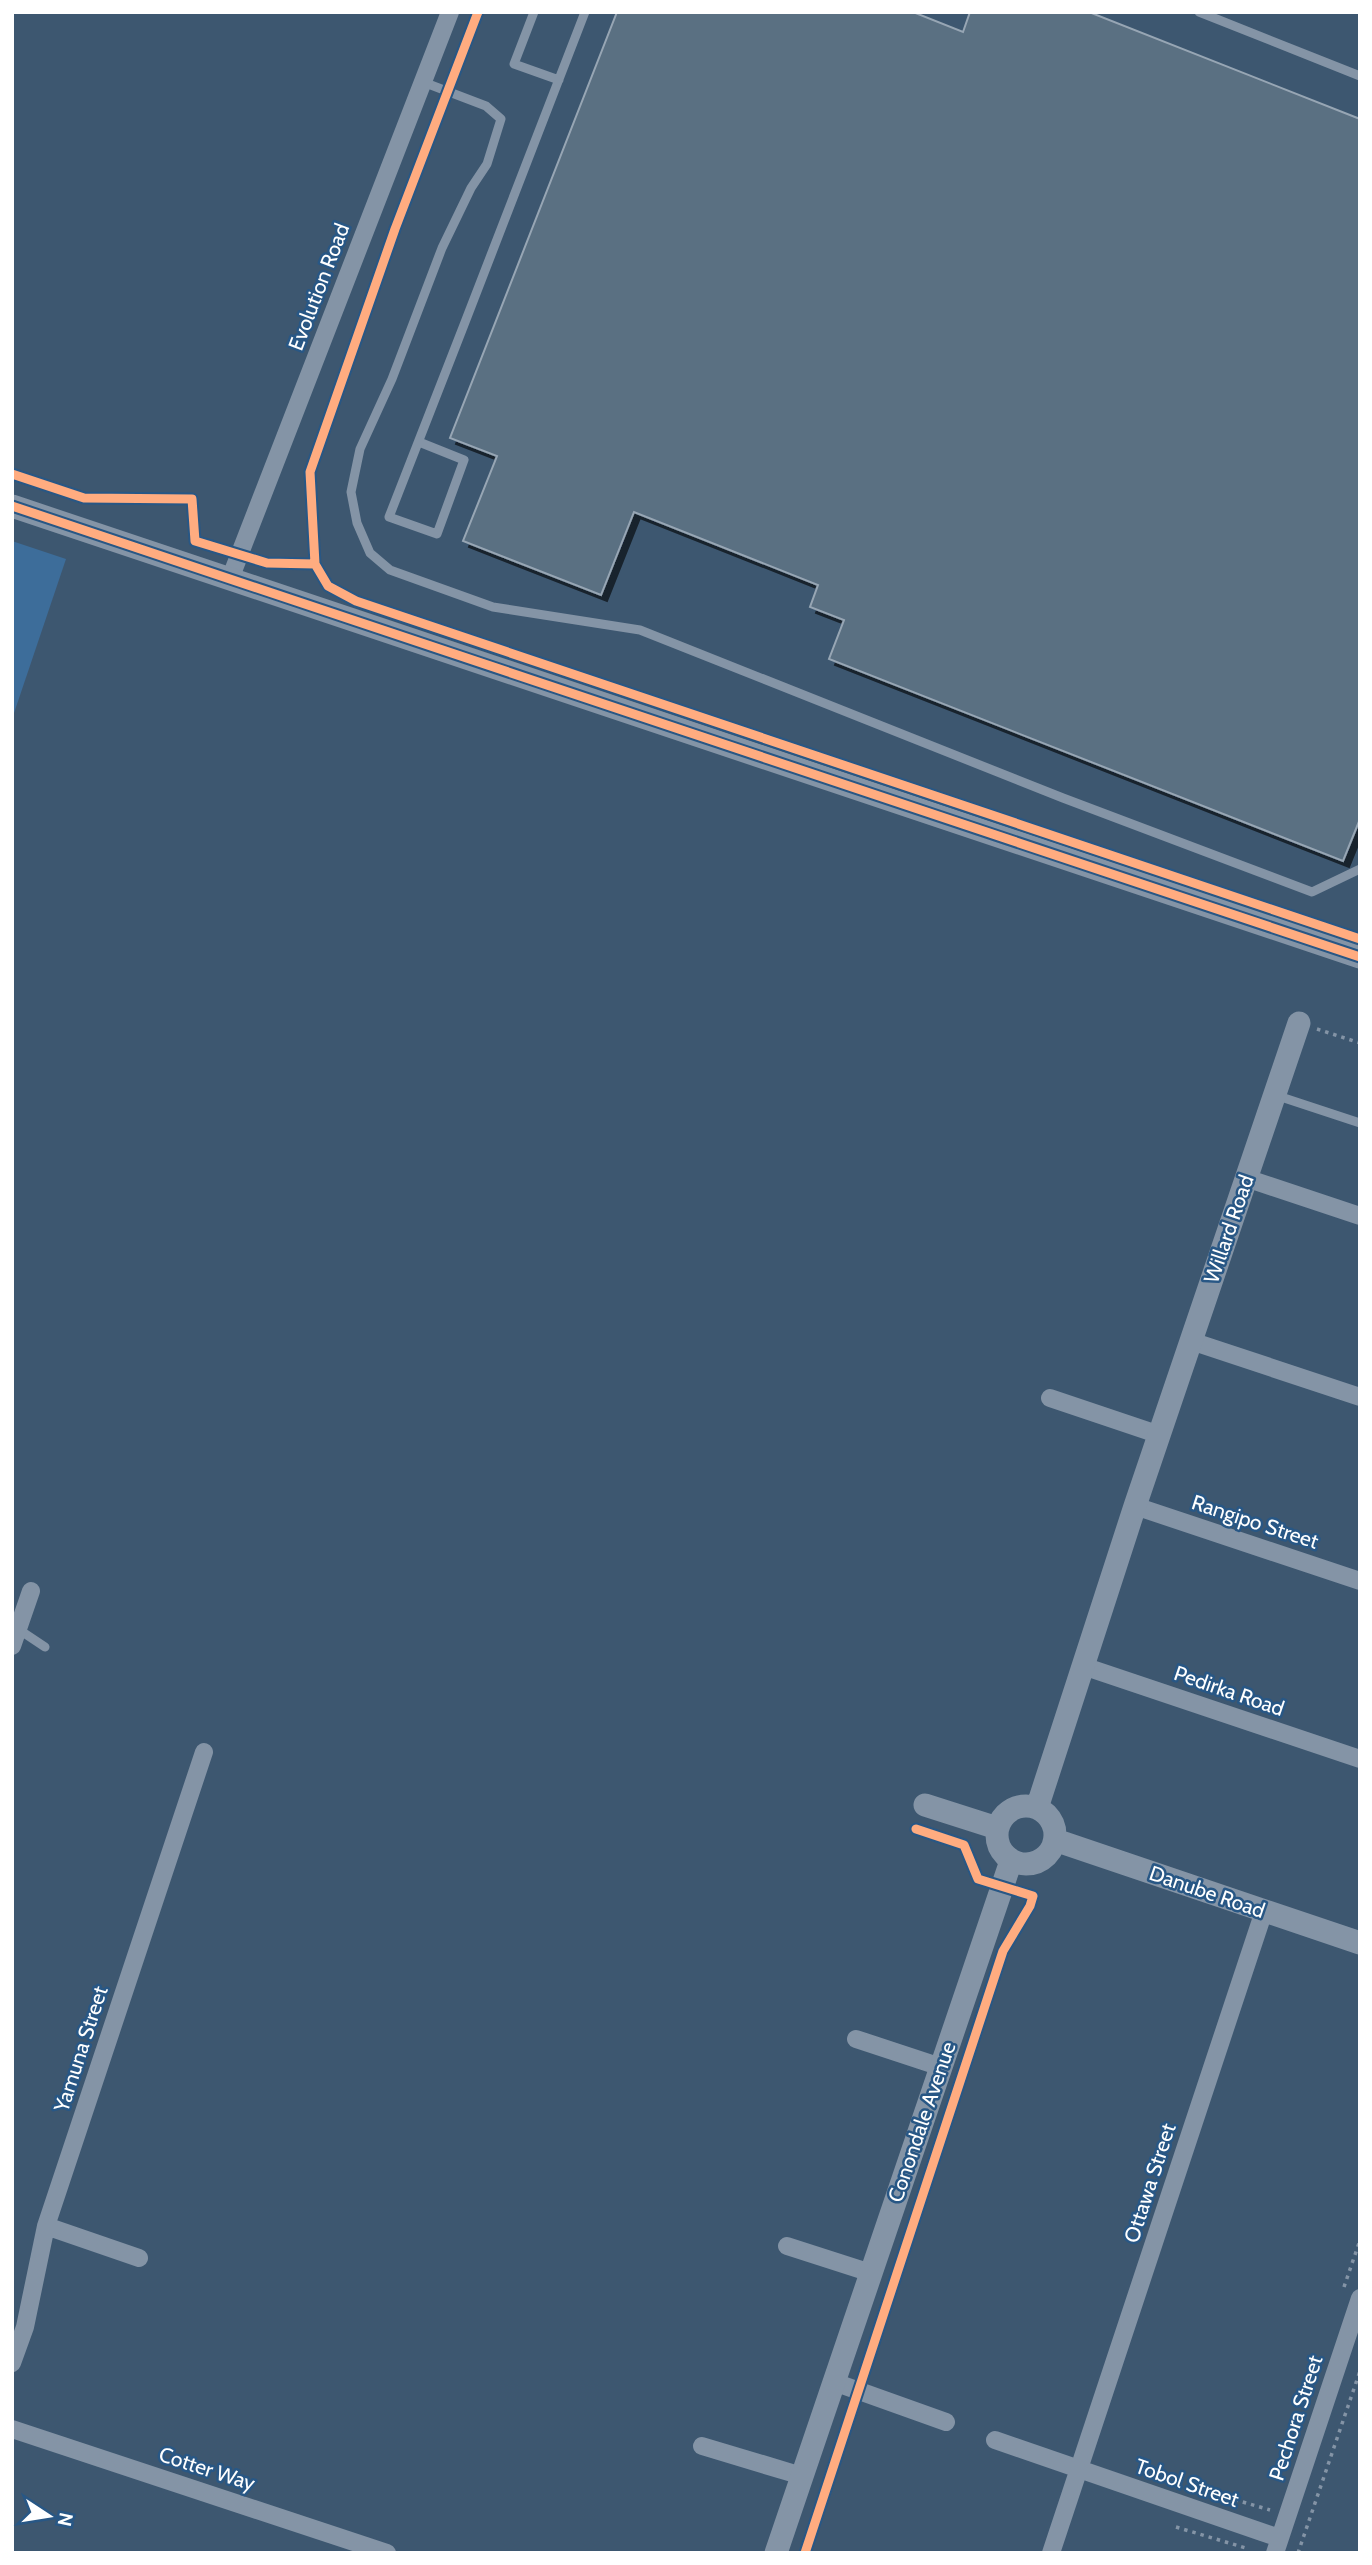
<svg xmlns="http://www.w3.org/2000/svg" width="1372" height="2565" font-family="Cabin,sans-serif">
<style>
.green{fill:#3d6d9a}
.building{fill:#5a6f82;stroke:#97a6b4;stroke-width:2;filter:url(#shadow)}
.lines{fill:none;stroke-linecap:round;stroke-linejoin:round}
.path{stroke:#8494a6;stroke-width:3.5;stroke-dasharray:3.5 5;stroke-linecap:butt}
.service{stroke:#8494a6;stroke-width:9}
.minor{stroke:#8494a6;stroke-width:18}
.tertiary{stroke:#8494a6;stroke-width:23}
.cycleway-casing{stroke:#285785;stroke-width:13}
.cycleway{stroke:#ffac80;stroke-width:9}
.labels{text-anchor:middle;stroke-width:5;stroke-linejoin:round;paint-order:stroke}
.street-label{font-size:21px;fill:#fff;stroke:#285785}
</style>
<defs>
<filter id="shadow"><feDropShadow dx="6" dy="6" stdDeviation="0" flood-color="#0009"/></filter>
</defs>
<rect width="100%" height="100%" fill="#3d5770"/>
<!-- green -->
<path class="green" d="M12 541 66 559 12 719Z"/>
<!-- building -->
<path class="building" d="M617 12H913L963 32 970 12H1089L1360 119V819L1343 861 829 659 844 620 810 607 818 585 634 512 601 595 463 541 497 456 450 438Z"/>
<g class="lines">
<!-- path -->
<path class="path" d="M1317 1029 1360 1043
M1344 2287 1360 2240
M1202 2490 1270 2510
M1176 2527 1249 2549
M1298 2553 1360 2371"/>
<!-- service -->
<path class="service" d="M534 12 514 64 559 80
M1199 12 1360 76
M423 82 486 106 501 119 487 164 471 188 442 248 392 379 360 449 351 492 357 523 370 553 390 570 493 607 640 630 1063 798 1312 892 1360 869
M419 442 464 460 437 534 389 517C455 349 520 180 585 12
M1275 1095 1360 1123
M18 1629 45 1647"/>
<!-- minor -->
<path class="minor" d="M230 579 450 12
M1246 1178 1360 1216
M1191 1341 1360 1397
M1050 1398 1160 1435
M1135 1506 1360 1581
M12 1646 31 1591
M1083 1666 1360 1759
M856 2039 941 2067
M46 2226 139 2258
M787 2246 871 2273
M12 2363 25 2327 46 2226 204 1752
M834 2382 946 2422
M12 2429 387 2553
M995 2440 1279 2538
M702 2446 802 2476
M1051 2553 1264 1911
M1275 2553 1360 2298"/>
<!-- tertiary -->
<path class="tertiary" d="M12 506 1360 957
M925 1805 997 1828
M997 1835a29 29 0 1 1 58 0a29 29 0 1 1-58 0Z
M1037 1808 1135 1506 1299 1023
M1055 1840 1360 1943
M776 2553 1011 1861"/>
<!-- cycleway casing -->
<g class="cycleway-casing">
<path id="cycleway" d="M12 474 84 498 192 499 195 541 267 563 315 564 328 586 356 601 1360 939
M12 506 1360 957
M315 564 310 472 395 229 478 12
M805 2553 1003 1951 1030 1906 1033 1896 978 1879 964 1845 916 1829"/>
</g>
<!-- cycleway -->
<use href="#cycleway" class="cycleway"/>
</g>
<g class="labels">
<!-- street labels -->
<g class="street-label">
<text transform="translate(319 287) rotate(-69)" y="7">Evolution Road</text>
<text transform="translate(1229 1229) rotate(-71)" y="7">Willard Road</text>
<text transform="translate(1255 1522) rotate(18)" y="7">Rangipo Street</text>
<text transform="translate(1229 1691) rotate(19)" y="7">Pedirka Road</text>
<text transform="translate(1207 1892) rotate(19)" y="7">Danube Road</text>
<text transform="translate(81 2049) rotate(-72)" y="7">Yamuna Street</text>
<text transform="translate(922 2122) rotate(-71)" y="7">Conondale Avenue</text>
<text transform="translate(1150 2183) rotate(-72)" y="7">Ottawa Street</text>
<text transform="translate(1296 2418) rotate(-72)" y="7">Pechora Street</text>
<text transform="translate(207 2469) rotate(18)" y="7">Cotter Way</text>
<text transform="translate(1187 2483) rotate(19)" y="7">Tobol Street</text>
</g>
</g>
<!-- border -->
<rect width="1372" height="2565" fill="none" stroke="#ffffff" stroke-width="28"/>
<!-- north arrow -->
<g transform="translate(49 2516) rotate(102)" stroke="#285785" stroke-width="5" paint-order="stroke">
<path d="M0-5L12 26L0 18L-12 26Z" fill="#ffffff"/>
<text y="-10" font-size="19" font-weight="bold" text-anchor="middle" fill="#ffffff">N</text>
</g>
</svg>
